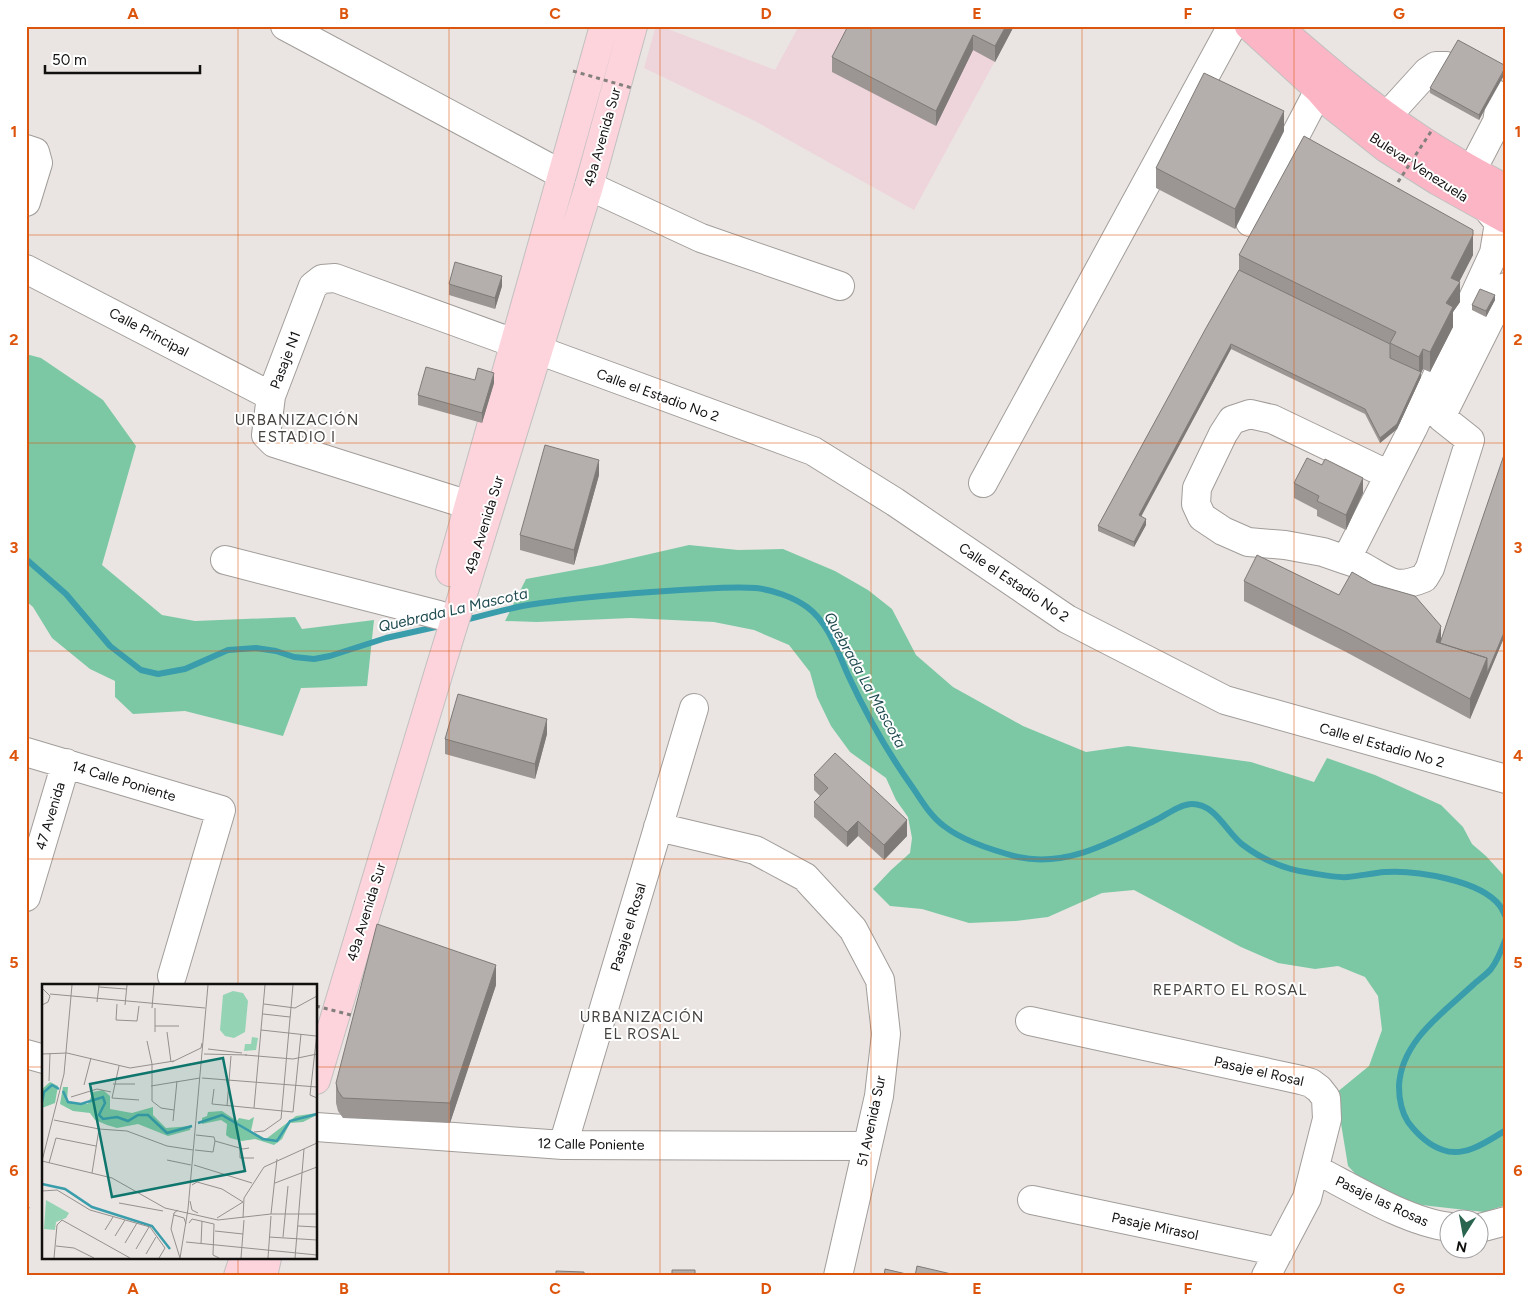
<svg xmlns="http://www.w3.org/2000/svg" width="1532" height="1302" font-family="Figtree,sans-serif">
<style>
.industrial{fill:#eed4db}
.forest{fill:#7dc8a4}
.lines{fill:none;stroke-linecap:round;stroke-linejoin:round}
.stream{stroke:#3a9dab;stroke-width:6}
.minor-casing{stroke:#a19d9a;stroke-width:30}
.major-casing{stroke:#c1c1c1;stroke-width:30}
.highway-casing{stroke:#c1c1c1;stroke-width:30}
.minor{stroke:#fff;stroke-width:28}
.major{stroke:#fdd3dc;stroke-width:28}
.highway{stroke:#fcb5c5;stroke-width:28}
.path-bridge{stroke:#827f7d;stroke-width:3;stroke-dasharray:4 4;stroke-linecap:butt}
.wall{fill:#9b9694}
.shaded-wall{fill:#7e7a78}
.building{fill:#b4afac;stroke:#7e7a78}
.grid{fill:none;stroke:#dd550c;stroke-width:1;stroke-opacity:0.55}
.labels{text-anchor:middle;stroke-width:4;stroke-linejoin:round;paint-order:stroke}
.street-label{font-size:14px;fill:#12100f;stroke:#fff}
.neighbourhood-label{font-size:15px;letter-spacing:1px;fill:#474341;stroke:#fff}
.water-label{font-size:15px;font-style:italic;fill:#1f4b51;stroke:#fff}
.inset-river{fill:none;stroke:#3a9dab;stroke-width:2.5}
.inset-road{fill:none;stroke:#94908e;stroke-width:1}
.view{fill:#0f766e;fill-opacity:0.15;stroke:#0f766e;stroke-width:2.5}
.inset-edge{fill:none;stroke:#12100f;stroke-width:2.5}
.neatline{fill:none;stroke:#dd550c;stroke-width:2}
.grid-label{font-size:16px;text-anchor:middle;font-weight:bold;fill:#dd550c}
</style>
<rect width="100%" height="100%" fill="#eae5e2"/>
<!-- industrial -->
<path class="industrial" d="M656 26H660L775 70 799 26H1014L914 210 755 121 644 68Z"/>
<!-- forest -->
<path class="forest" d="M26 354 41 358 103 400 136 446 102 565 162 615 195 621 295 617 302 629 374 620 367 686 301 688 283 736 185 711 133 714 115 697V681L90 669 52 638 33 607 26 601Z
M689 545 738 550 783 549 835 571 868 590 892 609 916 655 953 687 1023 726 1086 752 1128 746 1200 755 1251 762 1314 782 1327 758 1375 775 1441 805 1463 827 1472 844 1486 856 1506 878V1205L1484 1212 1430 1206 1401 1202 1365 1184 1348 1166 1336 1093 1369 1066 1382 1030 1378 996 1365 977 1338 966 1315 969 1278 963 1241 947 1134 890 1102 893 1048 917 1015 921 969 923 922 909 890 906 873 889 891 870 910 853 912 838 908 817 896 800 886 778 850 752 831 726 817 697 810 672 789 645 754 630 714 622 631 618 537 622 505 621 526 579 602 565Z"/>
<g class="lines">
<!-- stream -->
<path class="stream" d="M26 559 66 594 110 646 141 670 158 674 185 669 228 650 256 648 276 651 294 657 314 659 330 656 386 638 440 626
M461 621C483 616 505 609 528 605 579 597 630 593 681 590 706 589 731 586 756 588 773 590 793 597 807 607 829 623 838 653 848 675 866 714 888 753 913 788 922 801 931 817 944 826 963 841 995 851 1018 857 1068 868 1115 840 1158 819 1167 814 1181 804 1192 804 1216 804 1226 832 1243 845 1263 860 1287 870 1311 873 1323 875 1336 878 1348 877 1360 876 1372 873 1385 872 1415 870 1481 880 1500 906 1503 910 1504 914 1506 917
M1506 938C1502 949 1498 960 1491 969 1486 975 1479 979 1474 984 1444 1012 1401 1041 1399 1086 1399 1099 1401 1111 1408 1122 1417 1134 1428 1145 1443 1150 1465 1158 1488 1141 1506 1130"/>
<!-- minor casing -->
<g class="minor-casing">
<path id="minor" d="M285 26 561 174
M1387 116 1427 72 1436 66H1446
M26 149 35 152 38 163 26 202
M1472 170 1497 122 1499 110 1494 93
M589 186 701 238 840 286
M1250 222 1319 90
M26 269 271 396
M538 350 813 451 895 502 1067 619 1225 700 1506 779
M1389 475 1272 419 1250 414 1232 420 1223 434 1197 488 1196 504 1202 517 1223 531 1248 542 1285 545 1323 552 1346 560 1413 428 1494 253 1499 223 1490 212
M983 483 1232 26
M469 505 274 443 266 435 271 396 313 286 322 279 335 278 514 343
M225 560 439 615
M1346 560C1352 562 1359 564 1365 568 1390 582 1395 590 1424 578L1430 568 1470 440 1441 417 1506 287
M26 752 221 810 172 976
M658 827 755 850 805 877 853 929 880 980 886 1034 879 1096 838 1276
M26 897 66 763
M1030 1021 1301 1080 1311 1083 1319 1089 1326 1098 1327 1119 1307 1198 1266 1276
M26 1054 44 1059
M316 1127 563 1145 867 1146
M563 1145 694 708
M1315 1169C1354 1189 1407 1222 1450 1227
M1032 1200 1279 1252
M1480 1228 1506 1221"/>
</g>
<!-- major casing -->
<g class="major-casing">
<path id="major" d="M450 572 604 26
M316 1080 441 665 589 186 633 26
M238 1276 244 1258
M263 1276 267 1258"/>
</g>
<!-- highway casing -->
<g class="highway-casing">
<path id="highway" d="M1249 26 1319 90 1333 106 1386 148 1438 181 1506 219
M1277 26C1322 65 1367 104 1417 137 1445 156 1476 173 1506 189"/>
</g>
<!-- minor -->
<use href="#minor" class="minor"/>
<!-- major -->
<use href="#major" class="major"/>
<!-- highway -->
<use href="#highway" class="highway"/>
<!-- path-bridge -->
<path class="path-bridge" d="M573 71 632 88
M1398 182 1432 130
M316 1006 355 1016"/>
</g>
<!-- wall -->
<path class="wall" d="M1014 26 995 62 973 50 936 126 832 72V57Z
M1506 66 1479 120 1430 93V88Z
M1284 131 1235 229 1156 188V168Z
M1239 255H1473L1459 282 1460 302 1453 312V327L1430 372 1423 369 1421 373V377L1397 429 1380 443 1365 414 1231 349 1141 517 1146 525 1134 547 1098 531V526L1239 270Z
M449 284 502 286 495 309 449 295Z
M1495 300 1486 317 1472 310V305Z
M475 380 494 383 482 423 418 405V395Z
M599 475 574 565 520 550V535Z
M1294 483 1363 493 1346 530 1317 516V510L1294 498Z
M1244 581 1339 595 1441 641 1506 633 1470 719 1346 652 1244 601Z
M547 734 535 779 445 754V739Z
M814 775 907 836 884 860 858 836 847 847 814 817V802L820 796 814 790Z
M496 985 450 1123 343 1118 338 1111 336 1103V1083Z"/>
<!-- shaded-wall -->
<path class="shaded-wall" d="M1006 26H1014L995 62V46Z
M973 35V50L936 126V111Z
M1506 67V72L1479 120V115Z
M1284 111V131L1235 229V209Z
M1473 235V255L1455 290 1460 282V302L1453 312V327L1430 372V352L1446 303 1451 278Z
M502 276V286L495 309V298Z
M1495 295V300L1486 317V311Z
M1231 344V349L1139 520V515Z
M1423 349V369L1421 373V377L1397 429 1380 443V438L1419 376V357Z
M494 373V383L482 423V413Z
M599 460V475L574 565V550Z
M1363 478V493L1346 530V515Z
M1146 519V525L1134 547V542Z
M1441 626V646L1436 642Z
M1506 628V633L1487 678V673Z
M1487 658V678L1470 719V699Z
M547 719V734L535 779V764Z
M907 820V836L884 860V845Z
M858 821V836L847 847V832Z
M496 965V985L450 1123V1103Z
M29 1207V1222L26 1235V1220Z"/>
<!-- building -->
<path class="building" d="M848 26H1006L995 46 973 35 936 111 832 57Z
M1458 40 1506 66 1479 115 1430 88Z
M1204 73 1284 111 1235 209 1156 168Z
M1304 136 1473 230V235L1451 278 1460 282 1446 303 1453 307 1430 352 1423 349 1419 357 1390 343 1396 332 1239 255Z
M455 262 502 276 495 298 449 284Z
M1239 270 1390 344V358L1421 372 1397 424 1380 438 1365 409 1231 344 1139 515 1146 519 1134 542 1098 526 1206 328Z
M1480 289 1495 295 1486 311 1472 305Z
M426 367 475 380 478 368 494 373 482 413 418 395Z
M545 445 599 460 574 550 520 535Z
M1506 449V628L1487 673V658L1440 643Z
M1307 458 1322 465 1325 459 1363 478 1346 515 1317 501 1319 496 1294 483Z
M1257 555 1339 595 1352 572 1373 584 1415 596 1441 626 1436 642 1487 658 1470 699 1346 632 1244 581Z
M458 694 547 719 535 764 445 739Z
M835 753 907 820 884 845 858 821 847 832 814 802 828 788 814 775Z
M377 924 496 965 450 1103 343 1098 338 1091 336 1083Z
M26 1206 29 1207 26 1220Z
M917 1266 960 1276H915Z
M885 1269 915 1276H884Z
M672 1270H695V1276H672Z
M556 1271 584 1272V1276H556Z"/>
<!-- grid -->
<path class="grid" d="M238 26V986M449 26V1276M660 26V1276M871 26V1276M1082 26V1276M1294 26V1276M26 235H1506M26 443H1506M26 651H1506M26 859H1506M26 1067H44M316 1067H1506M238 1258V1276"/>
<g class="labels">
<!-- street labels -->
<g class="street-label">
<text transform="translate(602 137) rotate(-74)" y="5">49a Avenida Sur</text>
<text transform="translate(1419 167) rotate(33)" y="5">Bulevar Venezuela</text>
<text transform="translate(149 332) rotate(28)" y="5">Calle Principal</text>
<text transform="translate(285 360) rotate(-69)" y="5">Pasaje N1</text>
<text transform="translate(658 395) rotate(20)" y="5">Calle el Estadio No 2</text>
<text transform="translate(484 525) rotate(-73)" y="5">49a Avenida Sur</text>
<text transform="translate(1014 582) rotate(34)" y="5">Calle el Estadio No 2</text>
<text transform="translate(1382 745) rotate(16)" y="5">Calle el Estadio No 2</text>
<text transform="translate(124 781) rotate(17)" y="5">14 Calle Poniente</text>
<text transform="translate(50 816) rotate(-73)" y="5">47 Avenida</text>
<text transform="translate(366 912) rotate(-73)" y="5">49a Avenida Sur</text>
<text transform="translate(628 927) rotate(-73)" y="5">Pasaje el Rosal</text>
<text transform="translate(1259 1071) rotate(13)" y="5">Pasaje el Rosal</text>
<text transform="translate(871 1121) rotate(-78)" y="5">51 Avenida Sur</text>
<text transform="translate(591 1144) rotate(1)" y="5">12 Calle Poniente</text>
<text transform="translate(1382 1201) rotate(25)" y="5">Pasaje las Rosas</text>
<text transform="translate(1155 1226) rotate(12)" y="5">Pasaje Mirasol</text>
</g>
<!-- neighbourhood labels -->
<g class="neighbourhood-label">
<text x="297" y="425">URBANIZACIÓN<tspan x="297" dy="17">ESTADIO I</tspan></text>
<text x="1230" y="995">REPARTO EL ROSAL</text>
<text x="642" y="1022">URBANIZACIÓN<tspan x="642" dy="17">EL ROSAL</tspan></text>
</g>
<!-- water labels -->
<g class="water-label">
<text transform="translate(453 610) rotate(-13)" y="5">Quebrada La Mascota</text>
<text transform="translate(865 680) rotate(61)" y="5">Quebrada La Mascota</text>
</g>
</g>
<!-- overview -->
<g transform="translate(42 984)">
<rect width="275" height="275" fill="#eae5e2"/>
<path d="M191 7 201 9 206 17 203 48 192 54 183 52 178 46 181 11ZM210 53 216 54 214 66 202 67 203 60H209ZM4 216 27 229 24 234 14 238 13 246 2 245Z" fill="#94d4b5"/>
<path d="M8 98 16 102 13 119 0 124V105ZM21 103H26L25 117 31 119 46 120 51 108 61 106 68 112V125L90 129 111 123V131L124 144 149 142 148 146 126 152 96 140 75 144 65 141 53 136 48 129 31 127 18 120ZM180 127 195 137 197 134 207 136 212 133 209 147 224 155 254 132 275 129V131L261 138 248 139 240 155 232 161 213 155 200 157 188 154 184 151 185 140 179 136 160 140V134L165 132 166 128Z" fill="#7dc8a4"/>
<path class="inset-river" d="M21 107 26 118 39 120 61 113 63 119 57 131 61 135 75 133 86 137 96 131H106L125 149 150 142M0 118 2 108 10 101 17 105M156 139 180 131 221 155 235 157 248 137 275 130M0 200 23 205 50 223 110 242 128 265"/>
<path class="inset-road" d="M57 3 84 5M0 4 8 12 6 18 0 21M8 10 163 24M55 18 57 1M75 20 74 36 95 37 97 22M222 20 253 24 275 12M83 21 85 1M110 24 112 1M221 30 248 33M113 42H137M219 46 274 52M113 48V24M125 48 129 78M275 49 268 111 275 114M105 57 110 80V117L119 124 132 126M166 65 200 69M0 70 25 69 88 84 132 77M162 70 205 71M203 71 251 75 275 70M130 78 159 64 160 59M77 82 70 114 97 116M160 94 275 103M7 97 8 69M71 100H93M42 101 49 74M109 102 158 94M172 105 170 120 251 128 259 50M29 113 55 105 69 108M185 122 189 72M212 124 223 1M12 136 57 145 85 147 125 162 151 166M131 137 135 97M212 148 222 147 239 135 251 1M173 157 201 165 207 164M198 165V174H212M153 166 171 168 173 157 172 153 154 151M125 176 149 181M0 177 22 90 30 1M0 177 70 194 123 224 176 236 229 230H275M7 179 14 154 54 162M152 181 210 199M50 189 57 145M233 199 275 183M150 201 155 198 180 205 201 218M0 207 15 206 48 226 108 243 123 264 117 274M148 217 150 226 156 229M77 219 121 227M136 226 132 229 129 245 138 274M229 230 235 175M132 231 142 234 144 240M175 234 201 218M201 234 202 214 222 183 275 159M147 239 150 235 172 240 171 271 177 274M256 242 275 243M63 246 71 233M173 247 201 250M73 252 83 236M227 253 275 256M241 253 246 202M144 258 275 271M83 259 95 239M159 260 160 237M14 262 32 264 52 274M94 265 107 243M104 270 114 253M12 274 15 241 20 236 88 274M138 274 146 225 166 1M199 274 202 236M226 274 229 232M253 274 262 165"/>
<path class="view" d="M181 74 203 187 70 213 48 100Z"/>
<rect width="275" height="275" class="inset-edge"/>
</g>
<!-- border -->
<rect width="1532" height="1302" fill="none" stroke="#ffffff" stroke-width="55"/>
<!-- north arrow -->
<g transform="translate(1464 1234) rotate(191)"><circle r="24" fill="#ffffff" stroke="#a09f9f"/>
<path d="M0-4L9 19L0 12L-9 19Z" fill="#28644e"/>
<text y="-8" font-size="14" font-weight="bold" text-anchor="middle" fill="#12100f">N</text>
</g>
<!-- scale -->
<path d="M45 65v8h155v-8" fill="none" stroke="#12100f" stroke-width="2.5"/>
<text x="52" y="65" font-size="15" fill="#12100f" stroke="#ffffff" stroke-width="4" paint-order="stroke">50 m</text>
<rect x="28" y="28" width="1476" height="1246" class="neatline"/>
<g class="grid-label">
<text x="133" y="19">A</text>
<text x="344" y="19">B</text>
<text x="555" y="19">C</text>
<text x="766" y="19">D</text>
<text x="977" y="19">E</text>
<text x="1188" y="19">F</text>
<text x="1399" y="19">G</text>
<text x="14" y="137">1</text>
<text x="1518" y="137">1</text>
<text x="14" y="345">2</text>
<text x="1518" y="345">2</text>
<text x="14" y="553">3</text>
<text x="1518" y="553">3</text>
<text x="14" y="761">4</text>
<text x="1518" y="761">4</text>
<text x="14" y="968">5</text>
<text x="1518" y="968">5</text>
<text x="14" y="1176">6</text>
<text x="1518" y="1176">6</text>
<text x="133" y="1294">A</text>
<text x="344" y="1294">B</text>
<text x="555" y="1294">C</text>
<text x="766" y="1294">D</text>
<text x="977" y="1294">E</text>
<text x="1188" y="1294">F</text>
<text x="1399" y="1294">G</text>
</g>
</svg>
